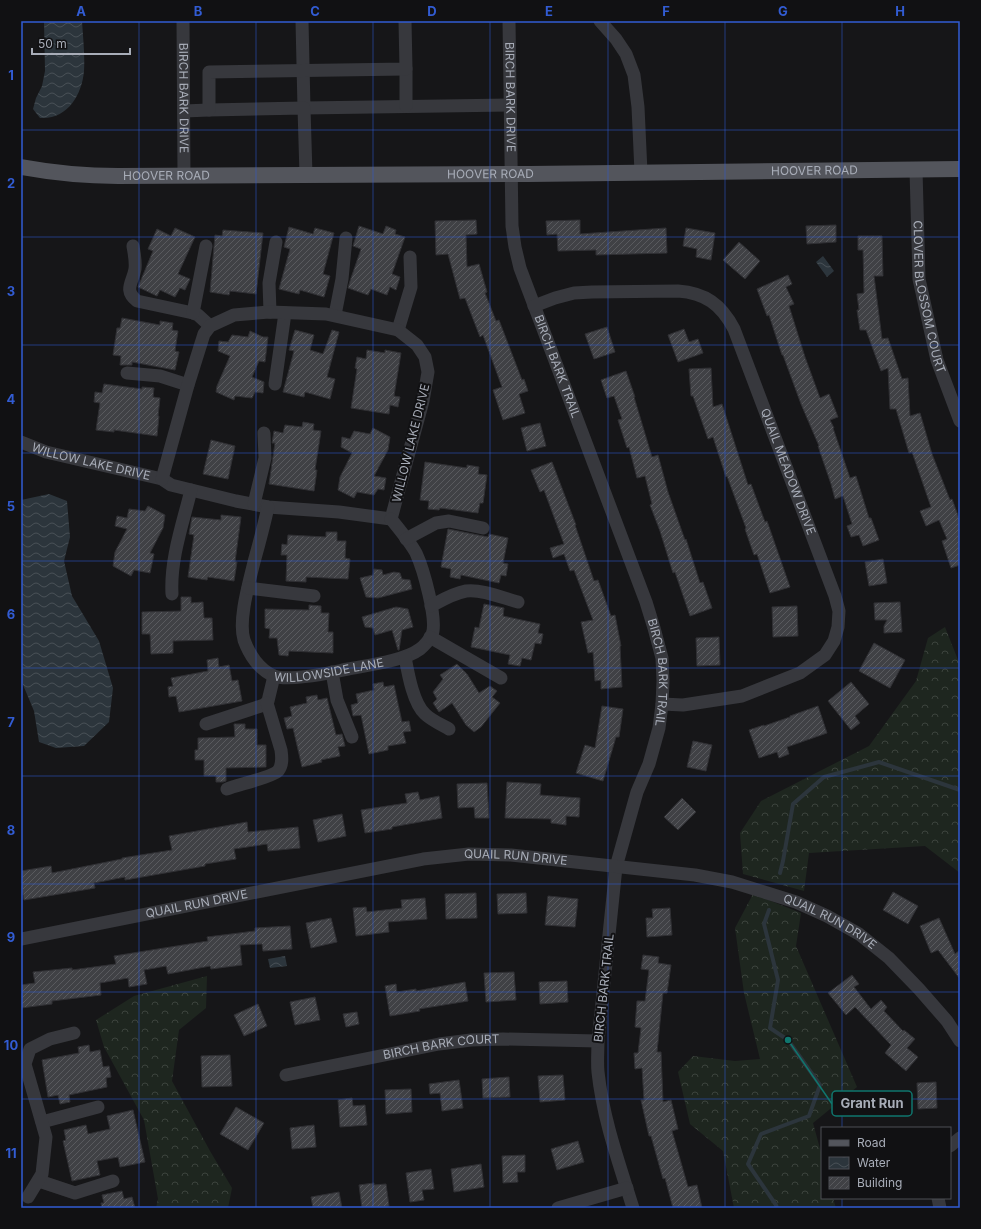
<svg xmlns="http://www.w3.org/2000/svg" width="981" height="1229" font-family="Inter,sans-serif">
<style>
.forest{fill:url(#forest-crowns)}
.water{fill:url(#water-waves)}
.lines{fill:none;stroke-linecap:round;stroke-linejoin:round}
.stream{stroke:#2c353c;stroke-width:4}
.building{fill:url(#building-hatch);stroke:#303034}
.minor{stroke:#37383d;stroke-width:13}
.major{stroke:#53555c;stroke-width:16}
.grid{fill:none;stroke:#325cd3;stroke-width:1;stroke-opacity:0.55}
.labels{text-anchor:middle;stroke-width:4;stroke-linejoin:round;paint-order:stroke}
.street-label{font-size:12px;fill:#a8adb8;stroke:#111113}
.leader{fill:none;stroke:#0f766e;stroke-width:1.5}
.callout-dot{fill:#0f766e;stroke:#111113;stroke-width:1.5}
.callout{fill:#111113;stroke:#0f766e;stroke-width:1.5}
.callout-label{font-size:13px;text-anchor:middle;font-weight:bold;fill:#a8adb8}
.neatline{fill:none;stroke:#325cd3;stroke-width:1.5}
.grid-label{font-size:13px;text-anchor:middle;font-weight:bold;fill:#325cd3}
</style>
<defs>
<pattern id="forest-crowns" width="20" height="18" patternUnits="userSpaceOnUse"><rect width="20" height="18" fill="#1e261f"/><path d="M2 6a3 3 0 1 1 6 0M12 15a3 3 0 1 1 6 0" fill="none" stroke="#3c433d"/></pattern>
<pattern id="water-waves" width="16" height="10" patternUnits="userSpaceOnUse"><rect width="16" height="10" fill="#2c353c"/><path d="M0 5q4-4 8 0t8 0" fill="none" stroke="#485056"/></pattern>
<pattern id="building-hatch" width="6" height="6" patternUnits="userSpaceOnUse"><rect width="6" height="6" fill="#404145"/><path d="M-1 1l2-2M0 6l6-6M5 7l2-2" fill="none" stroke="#595a5e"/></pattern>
</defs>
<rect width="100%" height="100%" fill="#161618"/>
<!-- forest -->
<path class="forest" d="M945 627 960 665V873L925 846 809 853 804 891 743 874 740 833 761 801 869 746 916 681 928 638Z
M753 894 801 913 796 946 857 1087 813 1123 822 1156V1198H833L836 1208H734L723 1151 690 1124 678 1072 693 1056 735 1061 760 1059 744 993 735 928Z
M207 976 206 1008 179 1030 172 1081 210 1151 232 1188 228 1208H156L158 1199 144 1120 104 1047 96 1020 134 996Z"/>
<!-- water -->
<path class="water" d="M44 21H82C83 37 85 55 84 71 82 95 67 120 40 118L33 109 36 98 42 86 45 71Z
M823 256 834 271 827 277 816 262Z
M49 494 67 501 70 537 64 561 72 596 99 641 113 688 109 722 84 746 56 748 39 742 34 711 21 680V500Z
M285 956 287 966 270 968 268 959Z"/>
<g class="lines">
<!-- stream -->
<path class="stream" d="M780 873 783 861 793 804 824 777 879 762 960 790
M769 910 764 924 778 980 770 1028 788 1040 820 1085 809 1116 761 1134 748 1164 776 1205 777 1208"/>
</g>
<!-- building -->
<path class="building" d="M476 220 477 234 466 235 467 267 479 264 487 292 485 293 496 321 499 320 522 380 524 379 528 391 519 394 525 413 503 420 493 390 502 387 483 335 480 337 465 298 460 299 448 254 436 255 435 221Z
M580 220V234L666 228 667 253 596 255V250L558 251 557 234 547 235 546 221Z
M836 225V242L807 244 806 226Z
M359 226 383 234 386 226 396 230 395 234 405 237 392 274 400 277 396 290 390 287 387 295 371 289 368 295 348 288 350 281 361 249 353 246Z
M289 227 313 234 315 228 334 233 323 274 330 276 324 297 300 290 299 294 279 289 290 249 284 247Z
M175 228 195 237 178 274 190 279 185 290 180 288 175 297 160 290 157 296 138 287 153 251 148 249 157 229 171 236Z
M686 228 715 233 711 260 696 257 697 249 683 246Z
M223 230 263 233 256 294 230 291 229 295 210 292 215 235 222 236Z
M858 236H882L883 276H874L882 339 888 338 902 379 908 378 910 416 920 413 932 454 950 500 952 499 960 521V565L951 568 942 541 947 539 939 520 926 526 920 511 931 507 912 452 909 453 896 409H890L888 368 881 371 866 330H860L857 310H859L857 294 864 293 863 250H858Z
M739 242 760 261 745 279 723 260Z
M788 275 792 284 786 287 794 304 789 306 805 357 820 398 829 394 838 417 830 420 834 428H833L850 478 856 476 869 518H871L879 540 863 546 859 535 851 537 847 526 852 524 843 496 835 499 831 484 818 446H819L801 404 783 355H782L769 315 767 316 757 289Z
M122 318 160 325V321L173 323 172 330 178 331 175 351 179 352 175 370 132 362V365H120L121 356 113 355 117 328H120Z
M607 327 615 352 594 359 585 334Z
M684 329 689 342 698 339 703 353 678 362 668 335Z
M295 330 314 335 310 350 323 354 332 330 339 332 327 377 335 379 330 399 305 392 304 397 283 392 294 351 289 350Z
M250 331 263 337H268L265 362 259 361 252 377 264 382 263 393 255 392 252 398 235 396 234 400 216 392 217 386 230 356 218 351 219 341 228 342 232 335 248 337Z
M367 350 385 353V350L401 353 394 396 400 397 398 407 390 405 389 414 351 408 357 369 355 368 357 357 366 359Z
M711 368 713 407 722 404 748 485 751 484 765 522 767 521 790 587 770 593 757 554 754 555 745 529 746 528 727 476 726 477 713 437 708 439 693 396H691L689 369Z
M626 371 635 397H634L652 457 658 455 668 492 685 540 686 539 700 583 703 582 712 608 690 616 675 572 673 573 660 531 650 505 652 504 645 476 637 478 629 447 627 448 618 420 622 419 614 396 607 398 601 380Z
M104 384 142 389V387L154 388 153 397 160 398 158 416H159L157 436 114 430V432L96 430 100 403 94 402 95 392 102 393Z
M303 422 314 424 313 430 321 431 315 470H317L314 491 269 484 275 443H272L274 431 283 433 285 425 302 427Z
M540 423 546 446 527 451 521 428Z
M373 428 390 437 388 450 374 476 386 478 384 490 378 489 374 495 357 492 354 498 338 490 340 477 352 453 341 447 342 437 350 439 354 431 370 434Z
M211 440 235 446 228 479 203 474Z
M425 462 467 468V465L479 467 478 474 487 475 483 503H480L478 513 440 508 439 510 428 509 429 501 420 500Z
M552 462 576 525H575L594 581 598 580 611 616 615 615 621 646H620L622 687 601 689V680L595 681 593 652 588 653 581 622 593 620 574 570 570 571 564 554 553 558 550 548 564 544 544 490 540 492 531 470Z
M148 506 165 515 163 528 150 553 154 554 150 573 134 570 131 576 113 566 115 552 127 529 115 526 117 516 127 518 129 509 145 511Z
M221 515 241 517 235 562H237L234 581 208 577 207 580 188 577 194 535 189 534 192 517 221 520Z
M448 529 488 537 489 534 508 538 503 563 508 564 506 576 501 575 499 583 461 575 460 579 450 577 451 569 441 567Z
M326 532H337V541H346L345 558 350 559 348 579 306 577V582L286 581 287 555H281L282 544 287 545 288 535 326 537Z
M883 559 887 583 869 586 865 562Z
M374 569 382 570 383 575 394 572 400 573 402 579 410 580 412 589 378 598 366 597 360 578 373 575Z
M181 597H191V603L203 602 204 618H212L213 640 173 641V653L151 654 150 634H142V612L181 611Z
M900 602 902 632 884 633V626L887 620H875L874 603Z
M484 604 504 608 503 616 540 624 538 633 543 634 541 644 535 643 531 660 522 658 520 666 508 664 510 655 471 647 475 627 479 628Z
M309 605 321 606V613H329L328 632H333V653L289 651 288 656 279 655 277 638H269L270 629 265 628V609L309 610Z
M797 606 798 636 773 637 772 607Z
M396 607 408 609 413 627 402 630 399 650H398L392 630 375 635 373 628 365 627 362 617Z
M719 637 720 665 697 666 696 638Z
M874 643 905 660 890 688 859 671Z
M218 658 219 667 229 665 232 681 238 680 242 701 179 712 176 696 169 697 168 687 173 686 171 678 208 671 207 660Z
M457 664 467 674 479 693 490 686 497 691 492 697 500 703 481 727 474 732 466 725 452 703 439 712 433 703 437 699 433 692 443 679 440 675Z
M383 682 384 687 394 685 402 722 409 721 411 731 403 732 406 743 388 746V750L369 754 361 715 353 716 351 705 358 703 356 694 374 690 373 684Z
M851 682 869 704 855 716 860 723 851 730 828 701Z
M317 695 318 700 327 698 336 735 342 734 345 746 338 747 340 756 321 760 322 762 302 767 293 728 287 729 284 718 292 716 290 707 307 703 306 697Z
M602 706 623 709 619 737H616L603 781 576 773 585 745 595 748Z
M818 706 827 733 787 747 789 754 779 758 777 752 759 758 749 730 764 725V726L790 717V716Z
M234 724H245V729H257V745H266V767L226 768V781L223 782H216V776H204V760H195V750H198V738L235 737Z
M693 741 712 745 706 771 687 767Z
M507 782 541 784 540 795 580 798 579 817 566 816V825L551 823V819L505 818Z
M487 783 489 818H475L474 807 458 808 457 784Z
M418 792 420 800 439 796 442 818 392 827V829L365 833 361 810 407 803 405 794Z
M682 798 696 812 678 830 664 817Z
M342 814 346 836 318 842 313 820Z
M247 822 248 832 298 827 300 848 268 851 267 844 234 849 236 859 205 864V866L125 880V877L94 883 95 888 24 900 21 883V871L51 866 52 873 122 859V858L172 850 169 836Z
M893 892 918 906 908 924 883 910Z
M476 893 477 918 446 919 445 894Z
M526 893 527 913 498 914 497 894Z
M548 896 578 899 575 927 545 925Z
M425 898 427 919 388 922 389 932 356 936 353 908 366 907 367 912 402 908 401 900Z
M670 908 672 935 647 937 646 918H653L652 909Z
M331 918 337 942 311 948 306 923Z
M939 918 955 954 960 950V979L938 950 931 953 920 926Z
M290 926 292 949 263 951 262 944 240 945 242 965 211 969 210 966 168 974 166 966 144 970 147 984 129 987 128 978 100 983 101 995 52 1001V1004L21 1008V985L35 983 33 972 72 968V970L116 964 114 956 208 941 207 937 255 931V928Z
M643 955 659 957 658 963 671 965 667 993H663L657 1052H661L663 1102 671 1100 678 1129 672 1131 688 1187 697 1185 702 1208H673L665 1178 663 1179 651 1136H649L641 1100H644L642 1068 635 1069 634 1053H638L641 1028 635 1027 637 1001H645L649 970 641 969Z
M514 972 516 1000 486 1002 484 973Z
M852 975 859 984 854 987 871 1009 881 1000 887 1007 884 1011 903 1031 904 1030 915 1039 907 1048 918 1057 906 1071 885 1053 891 1045 855 1007 846 1015 828 993Z
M567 981 568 1002 540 1004 539 982Z
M465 982 468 1001 419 1009 420 1011 390 1016 385 986 396 984 397 992 416 989V991Z
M315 997 320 1020 295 1025 290 1002Z
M258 1004 267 1026 244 1036 234 1015Z
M357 1012 359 1024 346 1027 343 1014Z
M89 1045 90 1052 100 1050 103 1067 109 1066 111 1077 106 1078 107 1087 69 1095 70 1102 60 1104 58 1095 48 1097 42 1060 79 1053 78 1047Z
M230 1055 232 1086 202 1087 201 1056Z
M563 1075 565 1100 540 1102 538 1076Z
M509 1077 510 1097 483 1098 482 1079Z
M459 1080 463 1108 442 1111 440 1093 430 1094 429 1084Z
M936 1082 937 1108 918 1109 917 1083Z
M411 1089 412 1112 386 1114 385 1090Z
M352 1098 353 1106 365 1105 367 1125 340 1127 338 1100Z
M236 1107 264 1123 248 1150 220 1134Z
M133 1110 145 1162 120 1167 118 1157 97 1161 100 1175 72 1181 63 1141 66 1140 64 1130 86 1125 88 1134 110 1129 107 1116Z
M314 1125 316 1147 292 1149 290 1128Z
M578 1141 584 1162 557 1170 551 1149Z
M525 1155V1172H517L518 1182 503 1183 502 1156Z
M481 1164 484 1187 454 1192 451 1169Z
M431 1169 434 1189 422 1190 424 1200 410 1202 406 1173Z
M374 1183V1185L386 1184 389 1206 375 1208H362L359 1185Z
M122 1191 124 1199 132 1197 135 1208H102L101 1203H104L102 1195Z
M339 1192 342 1208H313L311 1197Z"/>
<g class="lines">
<!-- minor -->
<g class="minor">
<path id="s1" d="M183 21 184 176"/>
<path d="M302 21 304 108 510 105"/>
<path id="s2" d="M509 21 512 226 515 247 520 268 646 602 654 628 662 658 663 681 662 704 659 728 649 764 637 792 616 867 598 1041C598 1051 597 1062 598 1072 603 1119 619 1163 633 1208"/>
<path d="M600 21 616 39 626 54 634 75 638 107 641 172"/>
<path d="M406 69V106"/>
<path d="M209 110 304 108 306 175"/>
<path d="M184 111 209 110V72L406 69 405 21"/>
<path id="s3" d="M916 170 919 279 937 360 960 421"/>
<path d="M133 246C134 253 136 261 135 269 133 282 123 290 137 301L193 313 198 315 210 326"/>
<path id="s4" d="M534 306 555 298 574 293 592 292 678 291C705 293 721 304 734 329L835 596 839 611 838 627 834 641 825 655 800 673 742 696 683 705 662 704"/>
<path d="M270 312 269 283 276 242"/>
<path d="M193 313 206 246"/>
<path d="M335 315 342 279 346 238"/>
<path d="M398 330 411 287 410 257"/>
<path d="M127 373 160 376 188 385"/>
<path d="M275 384 285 313"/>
<path id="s5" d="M21 442 46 452 162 479 171 485 236 501 268 507 339 512 391 519"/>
<path d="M162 479 188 385 204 334 210 326 234 315 269 312 326 314 398 330 417 345 425 357 428 372 423 401 391 519"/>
<path d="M254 504 265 458 264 433"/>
<path id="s6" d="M268 507C264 525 259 544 254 562 249 583 238 620 244 640 249 654 259 670 274 676 289 682 332 672 348 669 369 665 404 661 420 649 424 646 430 639 432 635 438 620 423 568 416 553 410 542 399 529 391 519"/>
<path d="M406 539 436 523 449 521 483 528"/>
<path d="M248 588 314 596"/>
<path d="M172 594C170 559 183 523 191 490"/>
<path d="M431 606C442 600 454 593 466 591 482 589 503 598 518 602"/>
<path d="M430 637 501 678"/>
<path d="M405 657C408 673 413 703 425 714 431 720 440 724 449 729"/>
<path d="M332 672 337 700 352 737"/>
<path d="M206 724 264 705 268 701 274 676"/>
<path d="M227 789C237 785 272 777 278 771 283 765 282 757 281 750L267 703"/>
<path id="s7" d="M21 939 423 859 469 854 511 855 695 875 732 882 796 902 827 916 859 934 889 958 919 989 947 1021 960 1041"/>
<path id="s8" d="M286 1075 439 1044 471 1040 503 1039 598 1041"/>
<path d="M42 1122 98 1107"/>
<path d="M950 1146 960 1138"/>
<path d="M39 1181 75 1193 113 1181"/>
<path d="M28 1197 42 1174 46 1137 25 1064 30 1049 50 1039 74 1033"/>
<path d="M938 1198 940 1208"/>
<path d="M558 1208 627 1188"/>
</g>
<!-- major -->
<path class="major" id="s9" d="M21 167C54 173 84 176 118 176L529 174 960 169"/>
</g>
<!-- grid -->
<path class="grid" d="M139 21V1208M256 21V1208M373 21V1208M490 21V1208M608 21V1208M725 21V1208M842 21V1128M21 130H960M21 237H960M21 345H960M21 453H960M21 561H960M21 668H960M21 776H960M21 884H960M21 992H960M21 1099H960M842 1198V1208"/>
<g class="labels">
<!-- street labels -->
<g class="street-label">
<text dy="4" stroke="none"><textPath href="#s2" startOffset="76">BIRCH BARK DRIVE</textPath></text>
<text dy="4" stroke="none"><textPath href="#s1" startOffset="77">BIRCH BARK DRIVE</textPath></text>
<text dy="4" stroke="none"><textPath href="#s9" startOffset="794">HOOVER ROAD</textPath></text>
<text dy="4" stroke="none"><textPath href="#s9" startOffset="470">HOOVER ROAD</textPath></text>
<text dy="4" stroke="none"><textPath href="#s9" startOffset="146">HOOVER ROAD</textPath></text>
<text dy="4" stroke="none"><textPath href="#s3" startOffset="128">CLOVER BLOSSOM COURT</textPath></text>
<text dy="4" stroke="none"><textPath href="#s2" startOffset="353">BIRCH BARK TRAIL</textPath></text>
<text transform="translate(411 443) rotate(-76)" y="4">WILLOW LAKE DRIVE</text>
<text dy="4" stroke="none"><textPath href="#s5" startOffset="73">WILLOW LAKE DRIVE</textPath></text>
<text dy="4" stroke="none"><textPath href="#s4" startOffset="370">QUAIL MEADOW DRIVE</textPath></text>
<text dy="4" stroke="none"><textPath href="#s6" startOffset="240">WILLOWSIDE LANE</textPath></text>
<text dy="4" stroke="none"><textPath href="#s2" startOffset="677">BIRCH BARK TRAIL</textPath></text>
<text dy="4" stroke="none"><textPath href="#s7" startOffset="503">QUAIL RUN DRIVE</textPath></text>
<text dy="4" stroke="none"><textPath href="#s7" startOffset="179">QUAIL RUN DRIVE</textPath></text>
<text dy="4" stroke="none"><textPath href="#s7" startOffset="827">QUAIL RUN DRIVE</textPath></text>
<text transform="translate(604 988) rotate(-84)" y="4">BIRCH BARK TRAIL</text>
<text dy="4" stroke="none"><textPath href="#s8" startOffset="158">BIRCH BARK COURT</textPath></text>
</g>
</g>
<!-- callouts -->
<path class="leader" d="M788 1040L832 1104"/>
<circle class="callout-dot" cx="788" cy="1040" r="4"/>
<rect class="callout" x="832" y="1091" width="80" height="25" rx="4"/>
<g class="callout-label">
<text x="872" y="1108">Grant Run</text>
</g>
<!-- border -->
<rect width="981" height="1229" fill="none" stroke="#111113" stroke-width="44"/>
<!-- legend -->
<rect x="821" y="1127" width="130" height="72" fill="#111113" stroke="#4d4f55"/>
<rect x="829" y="1140" width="20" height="6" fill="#53555c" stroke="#4d4f55"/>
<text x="857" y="1147" font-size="12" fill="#a8adb8">Road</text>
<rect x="829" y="1157" width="20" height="12" fill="url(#water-waves)" stroke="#4d4f55"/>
<text x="857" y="1167" font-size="12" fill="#a8adb8">Water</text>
<rect x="829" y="1177" width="20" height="12" fill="url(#building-hatch)" stroke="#4d4f55"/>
<text x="857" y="1187" font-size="12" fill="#a8adb8">Building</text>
<!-- scale -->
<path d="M32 48v6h98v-6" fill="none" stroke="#a8adb8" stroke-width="2"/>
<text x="38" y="48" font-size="12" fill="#a8adb8" stroke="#111113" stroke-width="3" paint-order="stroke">50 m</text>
<rect x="22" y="22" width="937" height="1185" class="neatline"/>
<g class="grid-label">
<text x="81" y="16">A</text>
<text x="198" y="16">B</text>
<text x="315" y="16">C</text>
<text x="432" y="16">D</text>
<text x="549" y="16">E</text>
<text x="666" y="16">F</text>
<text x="783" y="16">G</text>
<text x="900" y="16">H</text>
<text x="11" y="80">1</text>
<text x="11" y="188">2</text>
<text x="11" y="296">3</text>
<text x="11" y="404">4</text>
<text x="11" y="511">5</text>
<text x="11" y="619">6</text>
<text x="11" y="727">7</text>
<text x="11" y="835">8</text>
<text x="11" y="942">9</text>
<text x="11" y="1050">10</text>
<text x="11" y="1158">11</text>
</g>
</svg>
